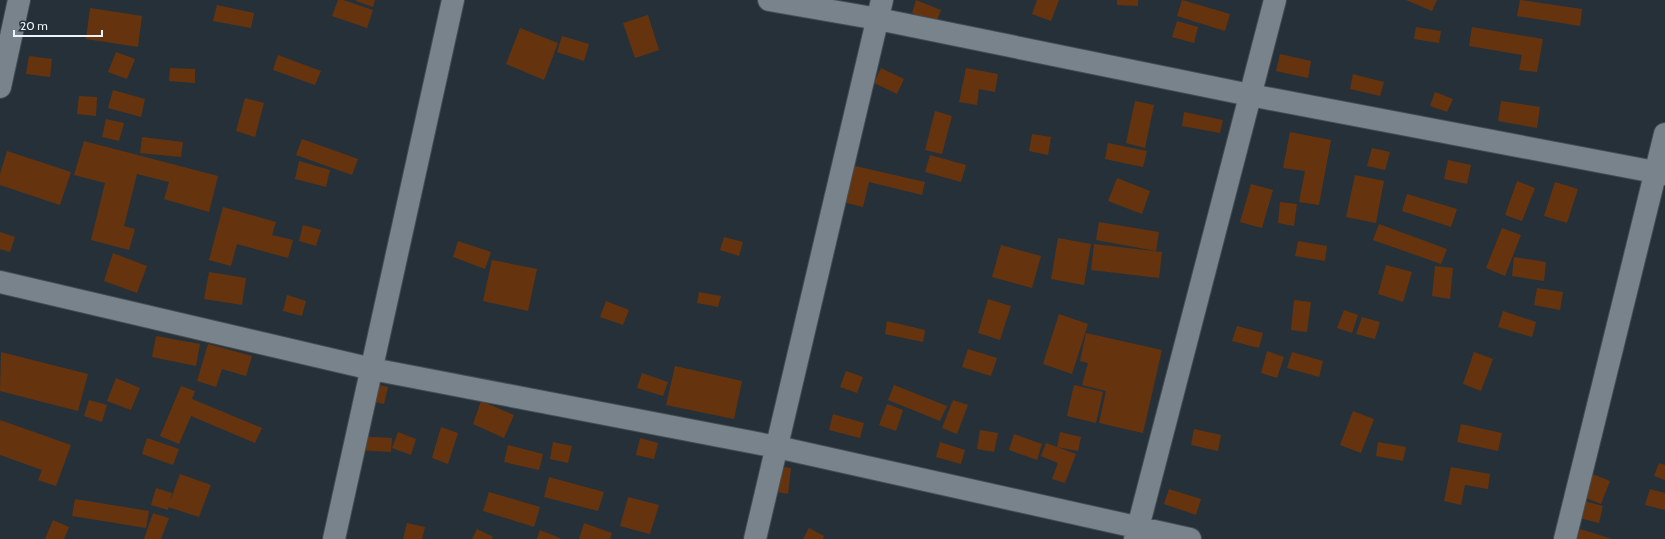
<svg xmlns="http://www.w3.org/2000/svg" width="1665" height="539" font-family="Cabin,sans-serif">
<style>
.building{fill:#65340e}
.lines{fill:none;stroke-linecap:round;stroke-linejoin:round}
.minor-casing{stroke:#454d53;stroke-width:24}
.minor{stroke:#78838c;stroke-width:22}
</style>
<rect width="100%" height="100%" fill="#263038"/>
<!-- building -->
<path class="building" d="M338 0H343L373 10 367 28 332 16Z
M357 0H375L373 7 356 1Z
M916 0 941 10 936 23 912 13Z
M1037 0H1059L1051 21 1032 14Z
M1117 0H1138V6L1117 5Z
M1182 0 1230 14 1225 31 1177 16Z
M1406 0H1437L1432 11Z
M1520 0 1582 9 1580 26 1517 16Z
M217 5 254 13 251 28 213 21Z
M90 8 142 16 138 47 86 39Z
M648 15 659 50 635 58 623 23Z
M1177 21 1198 27 1194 43 1172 37Z
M1416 27 1441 31 1439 43 1414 39Z
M1472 27 1543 39 1537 72 1519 70 1522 55 1469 46Z
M520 28 558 43 544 80 506 64Z
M562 36 589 44 584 61 557 52Z
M116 52 135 59 127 79 108 72Z
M1280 54 1311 61 1308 78 1276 71Z
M278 55 321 71 315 85 273 70Z
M29 56 52 59 50 77 26 74Z
M170 68 195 69V83L169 81Z
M881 68 904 79 897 94 874 83Z
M966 68 998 74 995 92 979 89 977 105 959 102Z
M1353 74 1384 82 1380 96 1350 89Z
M113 90 145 99 141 117 108 108Z
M1435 92 1453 99 1447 112 1430 106Z
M79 96 97 97 96 116 77 114Z
M245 98 264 103 255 137 236 131Z
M1135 101 1154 105 1145 148 1126 143Z
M1501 101 1540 107 1537 128 1498 121Z
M935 111 952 116 942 154 925 150Z
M1184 112 1223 120 1220 133 1182 126Z
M106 119 124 123 119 141 102 137Z
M1290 132 1331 140 1319 205 1299 202 1305 171 1283 168Z
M1032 134 1051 137 1048 155 1029 151Z
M142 137 183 142 181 157 140 153Z
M302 139 358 159 352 175 296 155Z
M84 141 218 176 209 212 164 199 169 182 137 174 124 226 135 229 129 250 91 240 105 183 74 175Z
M1108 143 1147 151 1143 167 1105 159Z
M1372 148 1390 152 1385 170 1367 166Z
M7 151 71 172 60 205 0 185V174Z
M930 155 966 165 961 182 925 172Z
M1448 160 1471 165 1467 184 1444 179Z
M299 161 330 170 326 187 295 179Z
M851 165 925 182 922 195 869 182 863 207 843 202Z
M1355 175 1384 181 1376 223 1346 217Z
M1117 178 1150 191 1142 214 1108 201Z
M1517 181 1535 188 1522 221 1505 215Z
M1555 182 1578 189 1567 223 1544 216Z
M1251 184 1273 190 1262 228 1240 222Z
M1407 194 1457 209 1451 227 1402 211Z
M1280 202 1297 204 1294 226 1278 223Z
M223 207 276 222 272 235 293 240 288 258 237 244 231 266 209 260Z
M1099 222 1159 232 1156 251 1096 240Z
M1379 224 1447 249 1441 264 1373 240Z
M303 225 321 230 316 246 299 241Z
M1502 228 1521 235 1505 276 1486 268Z
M0 232 15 237 10 252 0 249Z
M724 237 743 242 739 256 720 250Z
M1058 238 1091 244 1084 285 1051 279Z
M458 241 491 252 485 269 453 257Z
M1298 241 1327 246 1325 261 1295 256Z
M1094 244 1162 252 1159 278 1091 270Z
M1001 245 1041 256 1032 288 992 277Z
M113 253 147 266 137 293 104 281Z
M1514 257 1546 262 1544 281 1512 276Z
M492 260 537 269 528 311 483 301Z
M1386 265 1412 272 1403 302 1378 294Z
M1435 266 1453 268 1450 299 1432 296Z
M209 272 246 278 242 305 204 299Z
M1537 288 1563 292 1560 310 1534 305Z
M699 292 721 296 718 307 697 303Z
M287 295 306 301 302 316 283 311Z
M988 299 1011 306 1000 340 978 333Z
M1294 300 1311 302 1307 332 1291 330Z
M606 301 629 310 623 325 600 317Z
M1344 310 1358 315 1352 333 1337 328Z
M1503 311 1536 322 1532 337 1498 327Z
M1059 314 1088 324 1072 374 1043 364Z
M1362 317 1380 322 1375 339 1356 334Z
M887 321 925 330 923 342 885 334Z
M1237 326 1263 333 1259 348 1232 341Z
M1086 333 1162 350 1143 433 1099 423 1106 391 1082 385 1088 363 1080 361Z
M156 336 200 344 196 366 152 357Z
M208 344 252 356 246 376 222 369 216 387 197 381Z
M968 349 997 358 991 376 962 367Z
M1267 351 1284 357 1277 378 1261 373Z
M1 352 88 374 78 411 0 391Z
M1292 352 1323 361 1319 377 1287 368Z
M1474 352 1493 359 1481 391 1463 384Z
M675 366 742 381 734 419 666 405Z
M846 371 863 377 857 393 840 387Z
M642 373 668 382 663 396 637 388Z
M116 378 140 388 131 410 107 401Z
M367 382 388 387 384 404 363 399Z
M894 385 947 406 940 421 888 400Z
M1074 385 1103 392 1096 423 1067 416Z
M181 386 195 391 192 399 262 428 255 443 191 416 179 444 160 436Z
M89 400 107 405 102 422 84 416Z
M953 400 968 405 957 434 942 428Z
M481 401 514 415 504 438 473 424Z
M887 404 903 410 896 431 879 425Z
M1353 411 1374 419 1361 453 1340 445Z
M833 414 864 423 860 438 829 430Z
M0 420 71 445 56 486 38 480 42 470 0 455Z
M1461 424 1502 433 1498 451 1457 442Z
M441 427 458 433 448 464 432 458Z
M1194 429 1221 435 1218 451 1191 445Z
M980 430 998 433 994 452 977 449Z
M398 432 416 439 411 455 392 448Z
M1060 432 1081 437 1078 451 1057 447Z
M1014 434 1042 444 1037 460 1009 450Z
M358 436 392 438 391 452 357 450Z
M147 438 179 449 173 465 142 454Z
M640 438 658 443 654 459 636 455Z
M553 442 572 446 568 463 550 459Z
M940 442 965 450 961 464 936 457Z
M1378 442 1406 447 1403 461 1376 456Z
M1046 443 1076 454 1065 483 1052 479 1058 463 1041 456Z
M508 445 543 454 539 470 504 462Z
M1659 463 1665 465V480L1654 476Z
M764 464 791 468 788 494 760 489Z
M1451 467 1490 474 1488 489 1465 485 1461 505 1444 501Z
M1590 473 1610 481 1601 504 1581 496Z
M180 474 211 485 199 517 168 507Z
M549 477 604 492 598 511 544 497Z
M156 488 172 493 168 510 151 505Z
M1169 489 1201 499 1196 515 1164 504Z
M1650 489 1665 493V510L1645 505Z
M489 492 540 507 534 527 483 511Z
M628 497 659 505 650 534 620 526Z
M75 499 149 511 146 528 72 516Z
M1584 501 1603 506 1599 523 1579 518Z
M153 513 169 518 161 539H144Z
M53 520 69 527 64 539H45Z
M407 523 425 527 422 539H403Z
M584 523 612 533 610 539H579Z
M809 528 824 536 823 539H803Z
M477 529 493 537 492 539H472Z
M1580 529 1612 539H1577Z
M540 530 562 539H537Z"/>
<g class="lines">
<!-- minor casing -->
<g class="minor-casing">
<path id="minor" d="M769 0 878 19 1250 95 1665 174
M0 87 19 0
M0 282 372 369 777 447 1190 539
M334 539 453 0
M755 539 882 0
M1135 539 1275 0
M1565 539 1665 134"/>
</g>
<!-- minor -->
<use href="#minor" class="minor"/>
</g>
<!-- scale -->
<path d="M14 30v6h88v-6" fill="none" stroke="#eef4f9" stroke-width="2"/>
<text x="20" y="30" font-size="12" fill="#eef4f9" stroke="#263038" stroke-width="3" paint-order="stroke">20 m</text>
</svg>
